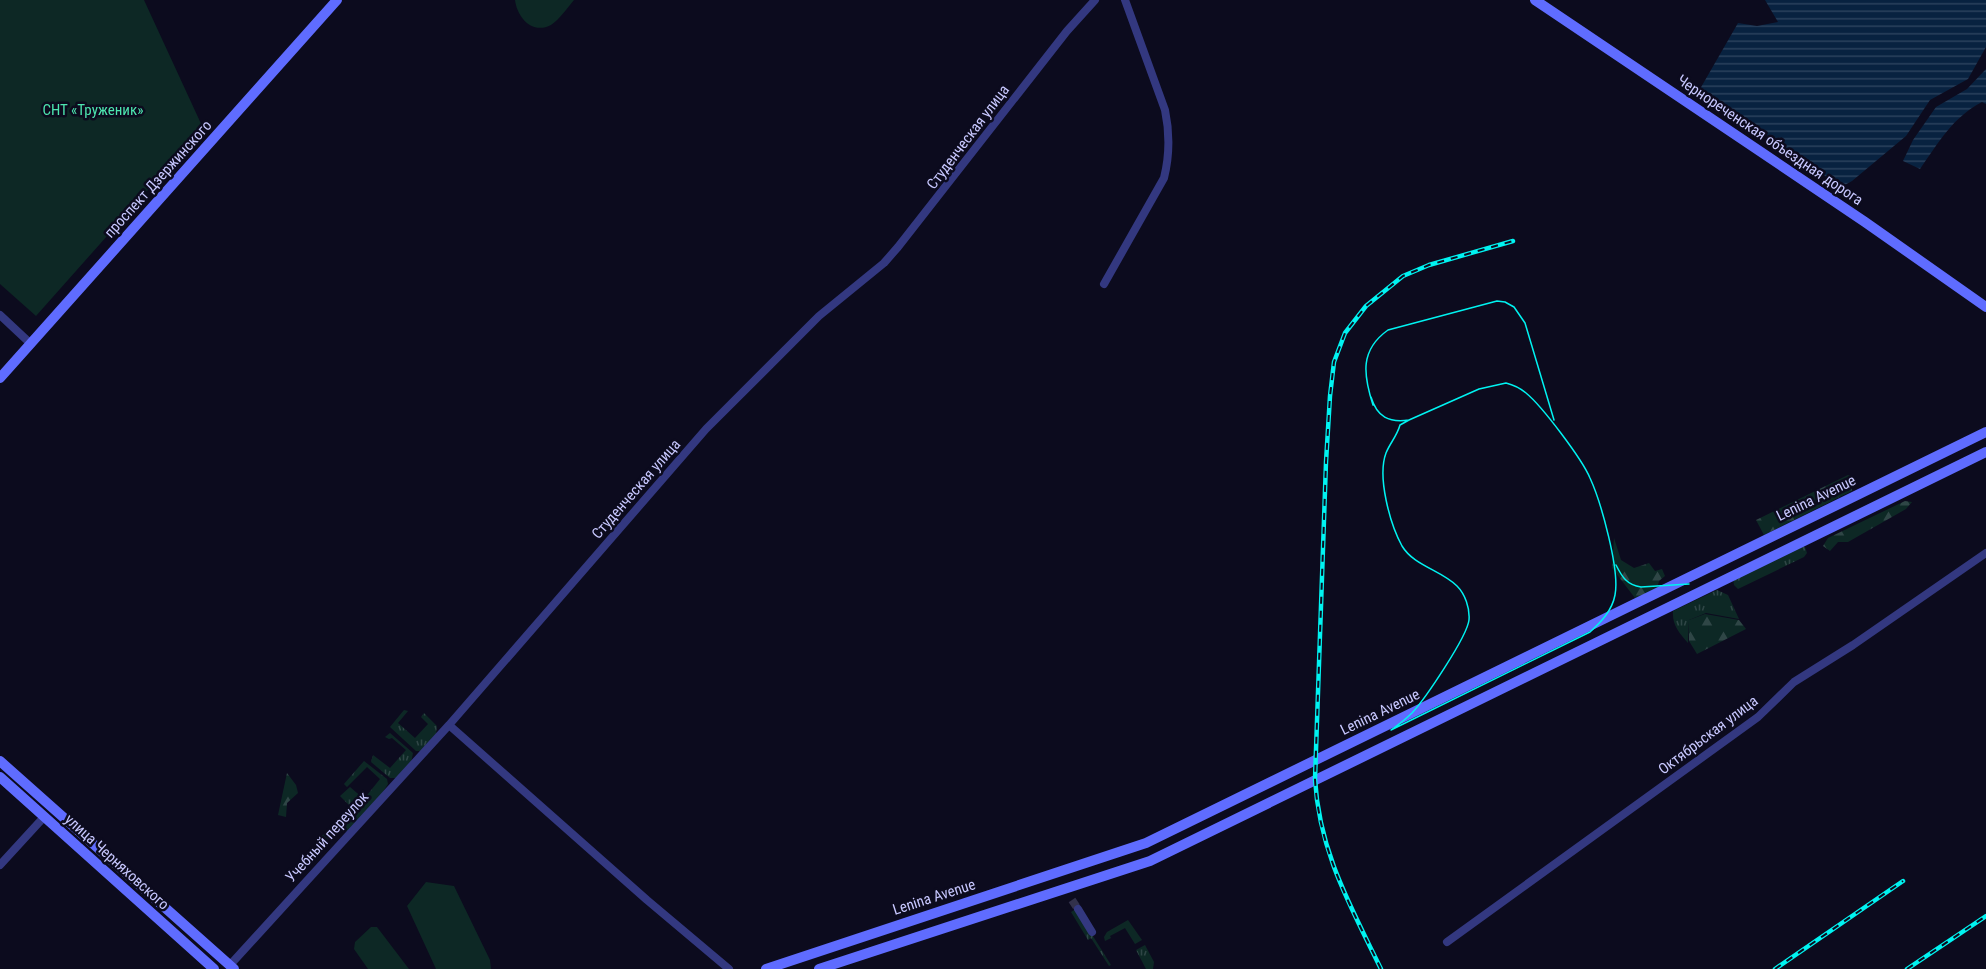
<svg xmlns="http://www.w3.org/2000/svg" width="1986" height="969" font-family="'Roboto Condensed',sans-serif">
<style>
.grass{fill:url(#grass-tufts)}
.forest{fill:url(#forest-firs)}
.garden{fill:#0d2825}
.water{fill:url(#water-rules)}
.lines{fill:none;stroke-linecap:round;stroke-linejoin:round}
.street-tunnel{stroke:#32314b;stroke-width:8;stroke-dasharray:8 4;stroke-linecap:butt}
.street{stroke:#333880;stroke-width:8}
.secondary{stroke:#5f6cff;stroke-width:10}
.tram{stroke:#00f3f1;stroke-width:1.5}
.rail-casing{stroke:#00f3f1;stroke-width:4.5}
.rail{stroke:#0c0b1e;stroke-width:2;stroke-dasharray:7;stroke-linecap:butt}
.labels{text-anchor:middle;stroke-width:5;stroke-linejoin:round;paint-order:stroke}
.park-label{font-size:15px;fill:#4de5af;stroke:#0c0b1e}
.street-label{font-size:15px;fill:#c8c8ff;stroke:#0c0b1e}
</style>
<defs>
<pattern id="grass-tufts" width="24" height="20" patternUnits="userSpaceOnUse" patternTransform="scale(1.5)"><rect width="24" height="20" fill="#0d2825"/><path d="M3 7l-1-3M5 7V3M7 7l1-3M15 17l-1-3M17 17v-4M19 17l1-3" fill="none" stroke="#2f4646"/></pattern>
<pattern id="forest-firs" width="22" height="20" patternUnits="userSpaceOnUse" patternTransform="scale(1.5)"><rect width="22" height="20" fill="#0d2825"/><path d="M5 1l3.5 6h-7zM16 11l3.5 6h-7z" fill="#2f4646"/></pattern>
<pattern id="water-rules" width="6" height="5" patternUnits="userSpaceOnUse" patternTransform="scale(1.5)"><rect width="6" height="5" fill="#082240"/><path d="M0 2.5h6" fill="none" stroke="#2a415d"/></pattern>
</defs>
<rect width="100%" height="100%" fill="#0c0b1e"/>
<!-- grass -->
<path class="grass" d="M1800 546 1805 547 1807 553 1804 557 1738 589 1734 585 1733 579Z
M1717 590 1728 595 1739 619 1706 613 1689 620 1688 643C1679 633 1672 625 1673 611Z
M404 710 408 711 398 723 415 738 428 724 421 717 424 713 437 726 436 734 421 751H416L390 727Z
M390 733 413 753 411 763 396 778H390L371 762 373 755 390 768 406 750 392 738 389 739 385 737Z
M364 761 387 779 388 784 377 801 349 831 341 832 324 842 318 838 327 832 331 825 336 826 351 807 340 796 350 787 364 799 380 779 367 767 347 787 344 784Z
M1076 909 1111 965 1109 966 1091 938 1088 940 1071 912Z
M1128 920 1142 940 1135 944 1125 928 1110 936 1111 938 1105 941 1104 937 1107 932Z
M1145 945 1154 962 1153 969H1146L1136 950Z"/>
<!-- forest -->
<path class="forest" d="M1848 475 1851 476 1852 491 1764 535 1756 520Z
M1905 501 1912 502 1906 509 1848 542H1838L1830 551 1823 546 1828 538Z
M1614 538 1621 560 1634 568 1649 563 1655 571 1662 569 1665 576 1659 581 1657 589 1635 598 1612 568Z
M1705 614 1739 620 1746 629 1697 654 1689 641V620Z
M287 773 296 785 298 793 287 803 286 817 278 815Z"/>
<!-- garden -->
<path class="garden" d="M0 0H144L203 128 36 316 0 284Z
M515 0H574C568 7 559 20 551 25 532 35 517 17 515 0Z
M426 882 454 886 490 960 491 969H436L407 906Z
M371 927H377L409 969H368L354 949 355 942Z"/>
<!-- water -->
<path class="water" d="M1765 0H1986V47L1968 79 1930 100 1906 136 1852 181 1841 187 1700 89 1738 23 1757 26 1778 22Z
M1986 69V104L1982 102C1952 118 1939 142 1920 169L1903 161 1913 140 1936 107 1967 89Z"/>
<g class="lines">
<!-- street-tunnel -->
<path class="street-tunnel" d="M1072 900 1078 909"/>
<!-- street -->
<path class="street" d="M1104 284 1164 178C1170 154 1170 134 1165 110L1125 0
M0 315 31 344
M449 725 647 900 729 969
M0 865 44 817
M1078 909 1092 932
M1447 942 1758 717 1794 682 1853 645 1986 553
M230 965 449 725 706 429 819 316 884 263 898 247 1067 31 1095 0"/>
<!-- secondary -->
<path class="secondary" d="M1535 0 1865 222 1986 307
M0 378 337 0
M0 761 234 969
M0 777 214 969
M766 969 1146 843 1986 432
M819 969 1150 861 1986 452"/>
<!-- tram -->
<path class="tram" d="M1506 383C1514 385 1520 388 1526 393 1542 406 1582 459 1590 478 1601 502 1620 570 1615 595 1612 611 1601 622 1590 632L1391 730C1398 725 1406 719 1412 713 1425 699 1467 637 1469 620 1470 608 1465 594 1457 586 1441 570 1414 566 1402 546 1390 524 1377 477 1386 453 1390 443 1397 436 1400 425L1409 420 1479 389Z
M1371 397C1377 417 1389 423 1409 420
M1373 405C1363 374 1360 350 1388 330L1497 301 1505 302 1514 307 1525 323 1554 420
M1616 565C1622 577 1627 585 1641 587L1689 584"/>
<!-- rail casing -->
<g class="rail-casing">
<path id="rail" d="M1381 969C1350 905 1319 851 1315 779L1326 462 1330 396 1334 362 1345 333 1366 306 1403 276 1429 265 1513 241
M1775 969 1903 881
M1907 969 1986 916"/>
</g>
<!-- rail -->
<use href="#rail" class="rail"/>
</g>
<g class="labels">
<!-- park labels -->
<g class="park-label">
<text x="93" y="115">СНТ «Труженик»</text>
</g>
<!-- street labels -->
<g class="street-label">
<text transform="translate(968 137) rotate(-53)" y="5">Студенческая улица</text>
<text transform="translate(1770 140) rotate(34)" y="5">Чернореченская объездная дорога</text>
<text transform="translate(158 179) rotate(-48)" y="5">проспект Дзержинского</text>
<text transform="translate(636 489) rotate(-49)" y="5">Студенческая улица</text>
<text transform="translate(1816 498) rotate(-26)" y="5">Lenina Avenue</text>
<text transform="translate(1380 712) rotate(-26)" y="5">Lenina Avenue</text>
<text transform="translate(1708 735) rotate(-37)" y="5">Октябрьская улица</text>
<text transform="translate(327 837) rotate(-48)" y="5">Учебный переулок</text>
<text transform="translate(117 862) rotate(42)" y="5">улица Черняховского</text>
<text transform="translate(934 897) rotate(-18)" y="5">Lenina Avenue</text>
</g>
</g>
</svg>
